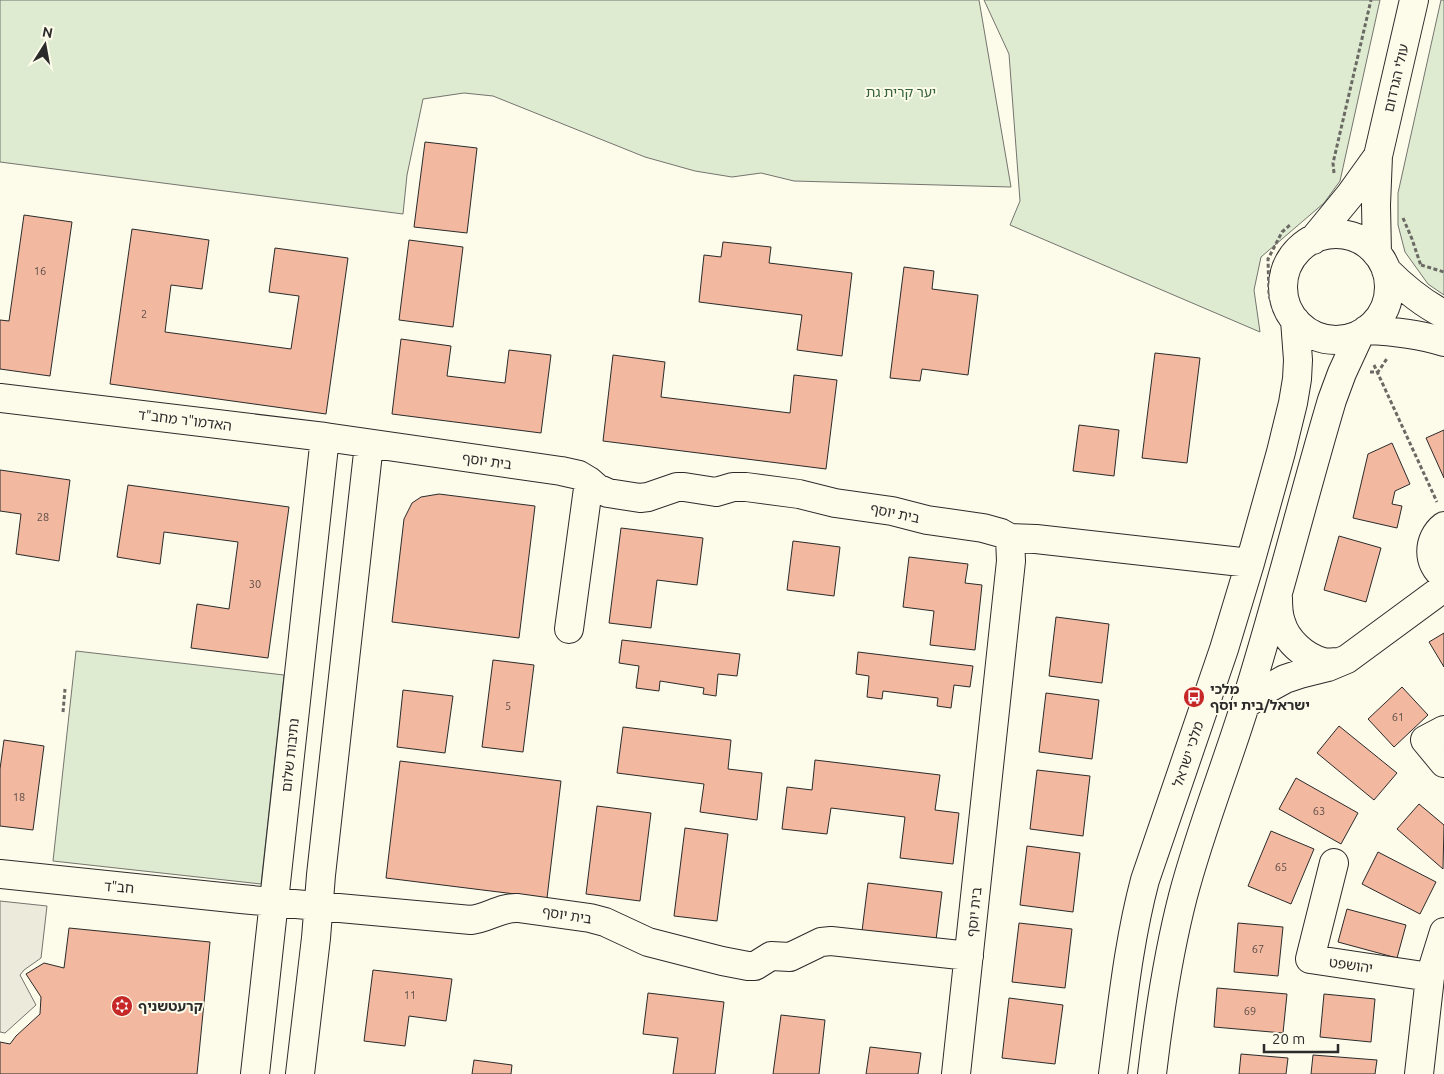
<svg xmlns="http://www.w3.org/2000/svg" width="1444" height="1074" font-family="Ubuntu,'Noto Sans Hebrew',sans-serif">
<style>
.green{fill:#deebd1;stroke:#74746e}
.parking{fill:#eceadb;stroke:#74746e}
.building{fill:#f2b8a0;stroke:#2b2b2b}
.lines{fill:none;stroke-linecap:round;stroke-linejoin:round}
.minor-casing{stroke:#2b2b2b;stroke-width:30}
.path{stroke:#6a6964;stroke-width:3;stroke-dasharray:4 2.5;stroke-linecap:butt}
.minor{stroke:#fdfbea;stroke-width:28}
.labels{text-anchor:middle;stroke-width:4;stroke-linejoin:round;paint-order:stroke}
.number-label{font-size:11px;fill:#5d4e48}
.street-label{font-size:14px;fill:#2b2b2b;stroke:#fdfbea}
.park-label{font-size:14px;fill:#34623c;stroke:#fdfbea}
.poi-label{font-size:14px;font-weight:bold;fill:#2b2b2b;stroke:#fdfbea;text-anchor:start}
</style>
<rect width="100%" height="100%" fill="#fdfbea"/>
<!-- green -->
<path class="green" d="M0 0H979L1011 187 794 181 761 173 732 177 695 171 645 157 493 96 464 93 423 99 407 175 403 214 0 162Z
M984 0H1380L1340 181 1324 203 1261 257 1254 290 1260 332 1010 225 1020 201 1009 54Z
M1441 0H1444V295L1428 284 1405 252 1398 225V193Z
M76 651 284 675 261 884 53 861Z"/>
<!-- parking -->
<path class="parking" d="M0 901 47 906 41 958 24 970 20 975 36 1005 5 1033 0 1032Z"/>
<!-- building -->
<path class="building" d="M425 142 477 148 467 233 414 227Z
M24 215 72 222 50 376 0 369V320L9 321Z
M132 229 209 240 202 289 171 285 165 332 291 349 299 296 269 292 275 248 348 258 326 414 110 384Z
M409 240 463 247 453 327 399 320Z
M723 242 771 247 769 263 852 273 842 356 797 350 802 315 699 302 704 255 721 257Z
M904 267 934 271 932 289 978 295 968 375 922 369 920 381 890 378Z
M401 339 451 346 447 376 505 383 509 350 551 355 541 433 392 414Z
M1155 353 1200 358 1187 463 1142 458Z
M613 355 665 362 661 397 790 413 794 375 837 380 826 469 603 441Z
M1079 425 1119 430 1114 476 1073 471Z
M1444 430V478L1426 438Z
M1392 443 1410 484 1395 491 1392 504 1402 506 1397 528 1353 518 1368 454Z
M0 470 70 480 59 561 16 554 21 514 0 511Z
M128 485 289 507 268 658 191 648 197 604 229 609 238 542 164 532 160 564 117 557Z
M439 494 535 506 519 638 392 622 404 519 412 503 421 497Z
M621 528 703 538 697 585 657 580 651 628 609 623Z
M1339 536 1381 548 1366 602 1324 590Z
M793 541 840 547 834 596 787 590Z
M909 557 968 564 965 583 982 585 975 650 930 645 934 611 903 607Z
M1056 617 1109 624 1102 683 1049 676Z
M1444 633V667L1429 642Z
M622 640 740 654 737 676 718 674 716 696 703 694 704 688 660 681 659 691 636 688 639 666 619 663Z
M858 652 973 666 970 687 954 685 951 708 937 706 938 698 883 691 882 699 867 697 869 676 856 674Z
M493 660 534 665 523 752 482 747Z
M1402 687 1428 715 1394 747 1368 719Z
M403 690 453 696 445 753 397 747Z
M1046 693 1099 700 1092 759 1039 752Z
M1339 726 1397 773 1374 800 1317 753Z
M623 727 731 740 728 769 762 773 757 820 700 812 704 784 617 773Z
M4 740 44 746 33 830 0 826V769Z
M815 760 940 775 935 810 959 813 953 864 900 858 905 817 831 808 827 834 782 829 787 787 812 790Z
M400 761 561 781 547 898 386 878Z
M1037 770 1090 776 1083 836 1030 829Z
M1296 778 1358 813 1341 844 1279 809Z
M1419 804 1444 825 1443 869 1397 829Z
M597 806 651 813 640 901 586 894Z
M685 828 728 834 717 921 674 916Z
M1271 831 1314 849 1291 904 1248 886Z
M1027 846 1080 853 1073 912 1020 905Z
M1378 852 1436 882 1420 914 1362 884Z
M868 883 942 892 936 940 862 931Z
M1347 909 1406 925 1397 958 1338 942Z
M1019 923 1072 929 1065 988 1012 982Z
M1238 923 1283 927 1278 976 1234 972Z
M69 928 210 942 197 1074H0V1042L10 1044 16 1036 40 1014 41 997 26 974 44 963 64 968Z
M373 970 452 979 446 1021 409 1016 405 1046 364 1041Z
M1217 988 1287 994 1283 1033 1214 1027Z
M648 993 724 1002 715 1074H673L678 1038 643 1034Z
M1324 994 1375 999 1371 1042 1320 1037Z
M1009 998 1063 1005 1055 1064 1002 1058Z
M781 1015 825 1020 819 1074H773Z
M870 1047 921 1053 918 1074H866Z
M1241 1054 1288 1058 1286 1074H1239Z
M1313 1055 1377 1060 1375 1074H1311Z
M474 1060 512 1065 511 1074H472Z"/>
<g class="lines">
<!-- minor casing -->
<g class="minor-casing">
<path id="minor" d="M1283 287a53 53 0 1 1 106 0a53 53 0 1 1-106 0Z
M1313 240 1350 195 1378 156
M1377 254 1376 205 1378 156 1414 0
M1386 270C1404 288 1422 303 1444 314
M1366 330C1392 331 1419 334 1444 342
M0 398 325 437 561 471 579 475 589 481 597 488 608 493 640 498 648 497 677 487H684L716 492 733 487H746L799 494 835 503 892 511 927 520 983 528 1001 533 1010 538 1036 539 1250 563
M1444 526C1427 539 1427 564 1444 576
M1278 598C1278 606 1278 614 1281 622 1286 640 1304 657 1323 662 1328 663 1334 662 1339 662
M569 629 589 481
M1245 705 1265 690 1285 679 1300 674 1328 667 1347 659 1438 592 1444 586
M1444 730 1425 740 1444 763
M1334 863 1310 959 1430 977
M0 874 241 899 471 920C488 918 501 907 518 908L590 918 605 922 648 942 722 961 748 966H755L771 956 790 957 821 942 831 941 969 956
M255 1074 325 437
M300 1074 316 938 321 875 369 444
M956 1074 1011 561 1010 538
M1113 1074C1122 1009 1128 944 1145 880L1224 649 1250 563 1281 452 1293 403 1297 379 1298 360 1295 320
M1152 1074C1159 1014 1168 954 1183 896 1200 831 1225 769 1245 705 1277 604 1302 501 1332 400L1342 373 1360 334
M1419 1074 1430 977 1444 932"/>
</g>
<!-- path -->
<path class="path" d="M1334 173 1333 163 1371 0
M1403 218 1412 239 1421 266
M1421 265 1444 272
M1273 306 1269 296 1268 259 1282 232 1290 225
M1374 365 1437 502
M1370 372H1378L1388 357
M63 712 65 689"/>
<!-- minor -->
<use href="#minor" class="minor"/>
</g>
<!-- icons -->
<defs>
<g id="bus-disc" transform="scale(1.125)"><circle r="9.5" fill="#c62828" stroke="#fdfbea"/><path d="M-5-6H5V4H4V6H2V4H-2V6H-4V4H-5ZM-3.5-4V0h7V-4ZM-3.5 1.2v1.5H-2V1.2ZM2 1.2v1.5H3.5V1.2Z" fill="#fff"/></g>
<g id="synagogue-disc" transform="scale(1.125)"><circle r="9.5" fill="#c62828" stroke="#fdfbea"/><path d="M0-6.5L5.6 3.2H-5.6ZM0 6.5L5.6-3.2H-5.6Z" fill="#fff"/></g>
</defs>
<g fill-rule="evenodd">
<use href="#bus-disc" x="1194" y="697"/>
<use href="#synagogue-disc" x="122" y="1006"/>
</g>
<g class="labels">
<!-- number labels -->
<g class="number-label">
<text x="40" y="275">16</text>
<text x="144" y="318">2</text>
<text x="43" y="521">28</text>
<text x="255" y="588">30</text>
<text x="508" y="710">5</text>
<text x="1398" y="721">61</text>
<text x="19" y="801">18</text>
<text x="1319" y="815">63</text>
<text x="1281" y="871">65</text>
<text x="1258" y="953">67</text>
<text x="410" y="999">11</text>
<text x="1250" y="1015">69</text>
</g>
<!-- street labels -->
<g class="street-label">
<text transform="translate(1396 78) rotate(-77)" y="5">עולי הגרדום</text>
<text transform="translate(185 420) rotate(7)" y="5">האדמו"ר מחב"ד</text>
<text transform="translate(487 461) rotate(8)" y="5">בית יוסף</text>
<text transform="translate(895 513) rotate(12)" y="5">בית יוסף</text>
<text transform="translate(1188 754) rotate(-71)" y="5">מלכי ישראל</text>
<text transform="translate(290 755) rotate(-84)" y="5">נתיבות שלום</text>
<text transform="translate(119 887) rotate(5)" y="5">חב"ד</text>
<text transform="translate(974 912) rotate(-84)" y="5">בית יוסף</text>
<text transform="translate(567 915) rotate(9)" y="5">בית יוסף</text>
<text transform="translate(1351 965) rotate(8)" y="5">יהושפט</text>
</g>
<!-- park labels -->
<g class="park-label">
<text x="901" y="97">יער קרית גת</text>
</g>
<!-- poi labels -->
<g class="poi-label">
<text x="1210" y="694">מלכי<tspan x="1210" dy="16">ישראל/בית יוסף</tspan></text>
<text x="138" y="1011">קרעטשניף</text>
</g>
</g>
<!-- north arrow -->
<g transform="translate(45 45) rotate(11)" stroke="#fdfbea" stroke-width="4" paint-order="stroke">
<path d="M0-4L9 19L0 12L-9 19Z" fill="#2b2b2b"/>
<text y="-8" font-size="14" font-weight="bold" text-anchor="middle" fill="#2b2b2b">N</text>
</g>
<!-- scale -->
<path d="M1264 1044v8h74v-8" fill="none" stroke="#2b2b2b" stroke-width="2.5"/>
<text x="1272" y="1044" font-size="15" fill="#2b2b2b" stroke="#fdfbea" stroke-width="4" paint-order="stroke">20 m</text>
</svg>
